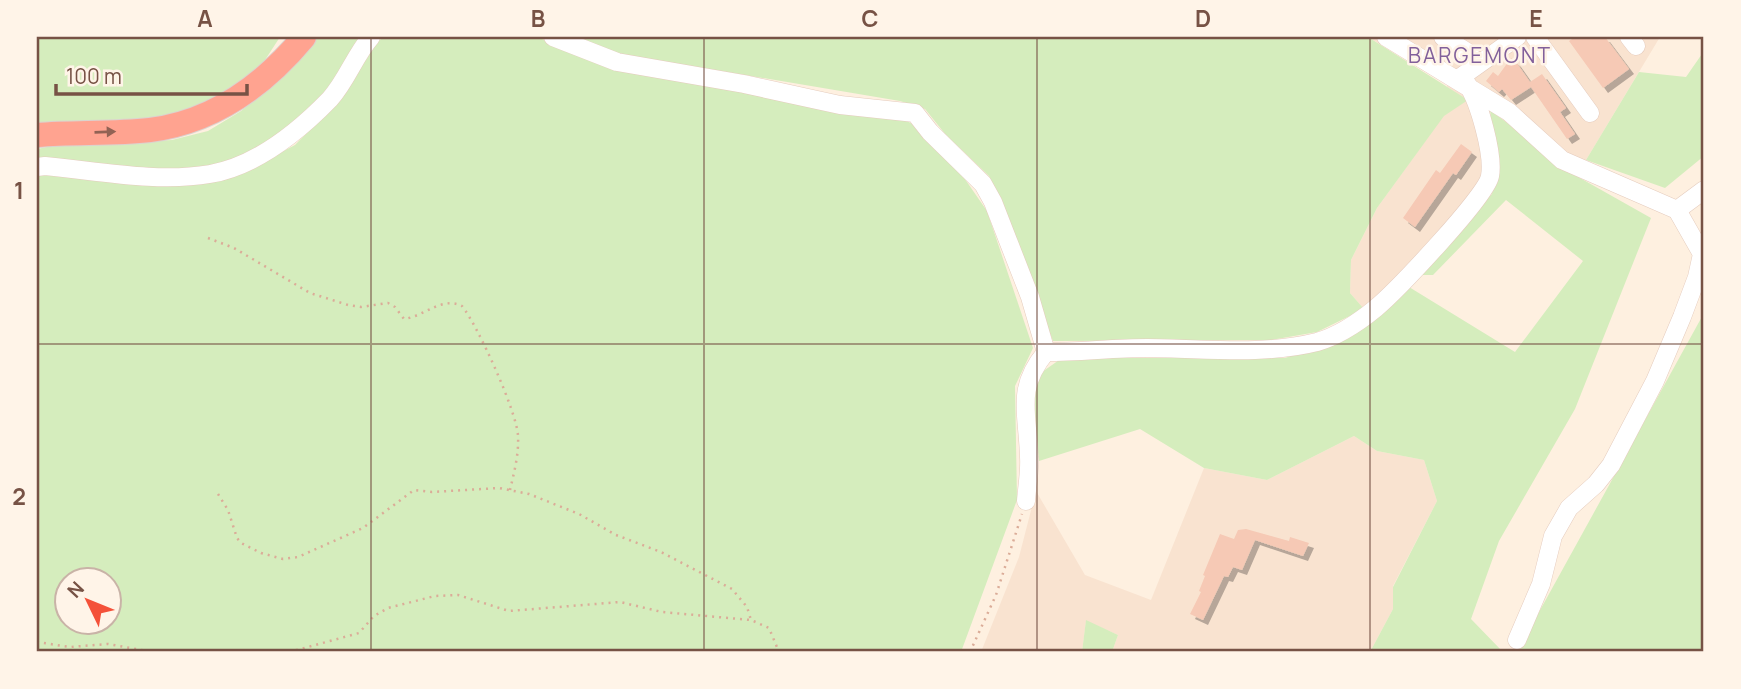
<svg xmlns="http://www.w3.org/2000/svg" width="1741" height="689" font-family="Manrope,sans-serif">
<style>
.residential{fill:#f9e3d0}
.green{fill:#d5edbd;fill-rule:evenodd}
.building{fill:#f6c9b5;filter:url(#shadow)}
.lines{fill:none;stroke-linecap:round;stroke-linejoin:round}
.minor-casing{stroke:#e5ccbe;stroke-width:19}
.highway-casing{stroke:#dcd2cf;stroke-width:26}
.path{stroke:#dbac98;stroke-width:2.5;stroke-dasharray:2 5;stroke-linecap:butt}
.minor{stroke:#fff;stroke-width:18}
.highway{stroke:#ffa390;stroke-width:24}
.oneway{fill:#926254}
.grid{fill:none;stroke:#775245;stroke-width:2;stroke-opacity:0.55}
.labels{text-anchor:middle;stroke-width:5;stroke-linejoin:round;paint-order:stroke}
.neighbourhood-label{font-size:21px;letter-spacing:2px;fill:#82609b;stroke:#fff4e8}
.neatline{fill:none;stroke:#775245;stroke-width:2.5}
.grid-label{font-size:23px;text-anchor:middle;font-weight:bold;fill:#775245}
</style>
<defs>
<filter id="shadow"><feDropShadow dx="5" dy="5" stdDeviation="0" flood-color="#0004"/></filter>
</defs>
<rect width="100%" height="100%" fill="#fef0e0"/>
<!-- residential -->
<path class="residential" d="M1368 37H1435L1454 49 1442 82Z
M1450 37H1660L1586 160 1580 178 1490 111 1496 158 1492 194 1414 275 1364 309 1350 293 1351 260 1377 208 1444 115 1467 100 1447 87 1459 42Z
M1354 436 1377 451 1424 460 1437 501 1393 586V609L1370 652H1112L1118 635 1086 621 1082 652H981L1019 557 1036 491 1085 575 1151 600 1204 468 1267 480Z"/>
<!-- green -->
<path class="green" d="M37 37H280L265 60 238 86 208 103 171 117 37 127Z
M315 37H363L341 76 309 112 265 145 216 166 180 171 37 162V149L52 146 172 140 208 131 241 111 284 76Z
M384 37H537L610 66 901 117 920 129 949 156 987 211 1033 348 1015 386 1017 500 961 652H37V173H81L200 184 238 175 295 145 344 95 377 42ZM66 580H108V622H66Z
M569 37H1368L1468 100 1444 116 1377 208 1351 260 1350 293 1364 309 1317 332 1271 340 1053 341 989 176 946 135 925 109 900 101 608 52Z
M1704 51V156L1665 188 1586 160 1639 72 1686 77Z
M1490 110 1580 178 1651 218 1575 409 1499 541 1471 619 1503 652H1370L1393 609V587L1437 501 1424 460 1377 451 1354 436 1267 480 1204 468 1140 429 1039 461 1031 394 1042 372 1062 358H1285L1349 336 1409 287 1515 352 1583 261 1506 200 1433 275H1414L1492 194 1496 158Z
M1704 313V652H1517Z
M1086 620 1118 635 1112 652H1082Z"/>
<!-- building -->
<path class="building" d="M1575 37H1605L1629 69 1603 88 1569 41Z
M1511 58 1516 62 1530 82 1542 74 1566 108 1560 112 1575 134 1567 139 1531 87 1511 100 1502 89 1499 92 1486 81 1493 72 1498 76Z
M1461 144 1472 152 1456 175 1453 173 1415 227 1403 218 1436 170 1440 173Z
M1246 529 1289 541 1290 537 1309 543 1303 556 1255 540 1242 570 1233 567 1228 577 1224 576 1203 620 1190 614 1201 592 1199 591 1205 576 1203 575 1220 534 1234 539 1238 530Z"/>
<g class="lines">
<!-- minor casing -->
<g class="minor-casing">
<path id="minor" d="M553 37 617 62 744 84 840 105 915 113 930 132 983 184 993 202 1030 297 1046 352C1080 352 1114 348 1147 348 1204 348 1261 356 1317 342 1338 336 1359 322 1376 308 1396 291 1487 196 1490 176 1494 155 1479 101 1467 84
M1386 37 1509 112 1562 160 1677 210 1702 254 1697 277 1682 317 1655 381 1611 465 1596 484 1569 508 1553 536 1541 584 1517 640
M1443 37 1467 52 1478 64
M1535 37 1590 113
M1629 37 1636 46
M1458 79 1517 37
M37 167 45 166C99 171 157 183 210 174 256 166 298 132 330 99 347 80 355 55 371 37
M1677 210 1704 190
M1026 501C1027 487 1030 471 1029 457 1028 413 1015 389 1046 352"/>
</g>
<!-- highway casing -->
<g class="highway-casing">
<path id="highway" d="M37 135C74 132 113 134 150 130 214 122 264 85 304 37"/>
</g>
<!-- path -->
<path class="path" d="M208 238 234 248 310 293 348 305 361 307 388 303 395 307 404 319C425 316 442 296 462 306 478 326 517 412 518 436 519 454 514 473 510 490
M218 494 228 510 237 538 241 543 261 553 283 559 298 557 363 528 414 490 432 492 499 488 529 494 579 514 616 535 661 552 732 589 747 607 751 620
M37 642 70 647 108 644 152 652
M275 652 297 650 359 633 374 616 388 608 435 596 458 595 509 611 620 602 662 612 751 620 769 628 779 652
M970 652 996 595 1022 514"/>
<!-- minor -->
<use href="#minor" class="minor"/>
<!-- highway -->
<use href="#highway" class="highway"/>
</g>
<!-- one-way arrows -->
<defs><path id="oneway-solid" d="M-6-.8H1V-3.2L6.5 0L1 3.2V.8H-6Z" transform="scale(1.75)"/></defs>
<use class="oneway" href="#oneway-solid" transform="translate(105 132) rotate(-2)"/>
<!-- grid -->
<path class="grid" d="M371 37V652M704 37V652M1037 37V652M1370 37V652M37 344H1704"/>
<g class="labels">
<!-- neighbourhood labels -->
<g class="neighbourhood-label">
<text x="1480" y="63">BARGEMONT</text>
</g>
</g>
<!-- border -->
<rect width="1741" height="689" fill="none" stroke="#fff4e8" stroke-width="77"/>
<!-- north arrow -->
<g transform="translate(88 601) rotate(313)"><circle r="33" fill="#fff4e8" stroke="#c9b3a7" stroke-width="2"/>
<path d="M0-5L12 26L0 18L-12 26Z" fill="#f45139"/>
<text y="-10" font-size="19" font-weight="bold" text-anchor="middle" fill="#775245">N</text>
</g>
<!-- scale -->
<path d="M56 84v10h191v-10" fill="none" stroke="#775245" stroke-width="3.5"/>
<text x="66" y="84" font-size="21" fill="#775245" stroke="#fff4e8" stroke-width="5" paint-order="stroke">100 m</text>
<rect x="38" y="38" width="1664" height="612" class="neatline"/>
<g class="grid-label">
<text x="205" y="27">A</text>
<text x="538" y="27">B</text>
<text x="870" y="27">C</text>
<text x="1203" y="27">D</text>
<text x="1536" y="27">E</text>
<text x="19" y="199">1</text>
<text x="19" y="505">2</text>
</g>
</svg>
